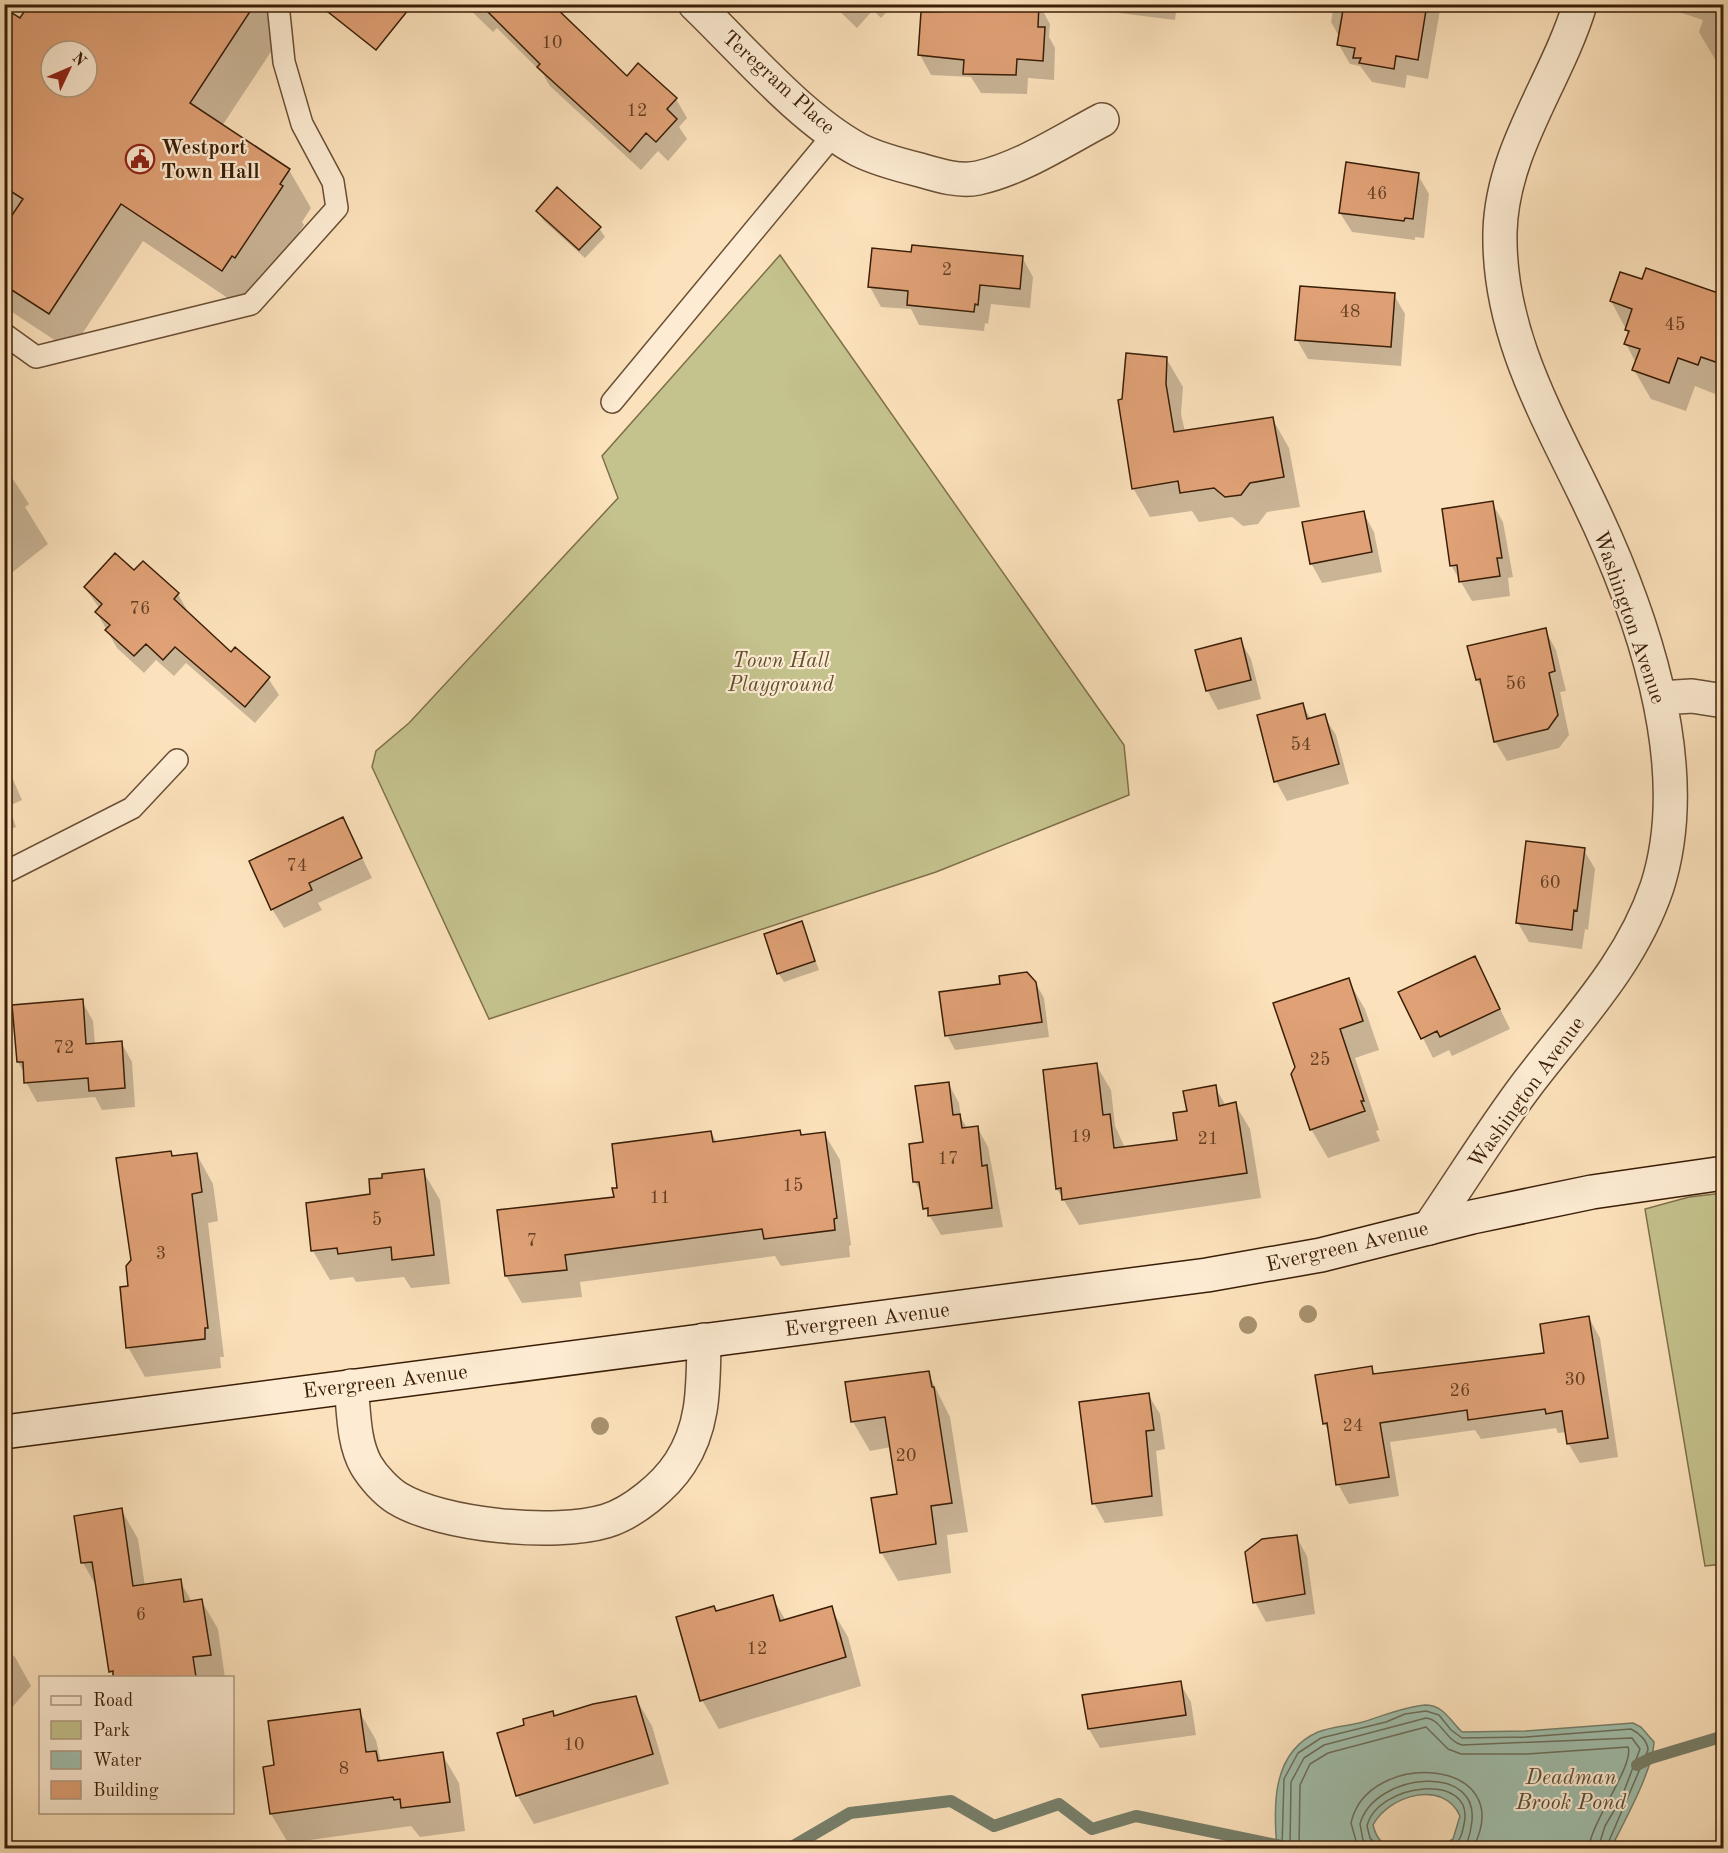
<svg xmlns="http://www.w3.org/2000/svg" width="1728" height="1853" font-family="'Old Standard TT',serif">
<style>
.green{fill:#c4c28d;stroke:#7f704a;stroke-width:1.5}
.water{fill:#a0bfac;stroke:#777f6a;stroke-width:1.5}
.shadow{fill:#0003;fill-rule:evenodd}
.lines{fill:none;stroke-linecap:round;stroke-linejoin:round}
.shore{stroke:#6d6e5a;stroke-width:1.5}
.stream{stroke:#777f6a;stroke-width:12}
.building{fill:#e0a176;stroke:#3a1e07;stroke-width:1.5;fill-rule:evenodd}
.lane-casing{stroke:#6a4f34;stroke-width:24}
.street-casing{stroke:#6a4f34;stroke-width:36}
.secondary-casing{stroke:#3a1e07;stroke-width:36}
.lane{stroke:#fdecd3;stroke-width:21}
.street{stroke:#fdecd3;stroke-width:33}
.secondary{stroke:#fdecd3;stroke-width:33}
.tree{fill:#a8916e}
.labels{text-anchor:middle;stroke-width:4.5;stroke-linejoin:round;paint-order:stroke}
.number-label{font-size:18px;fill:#643f23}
.street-label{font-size:21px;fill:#3a1e07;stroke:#fdecd3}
.poi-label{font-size:21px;font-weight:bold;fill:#3a1e07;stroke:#fdecd3;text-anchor:start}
.park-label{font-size:21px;font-style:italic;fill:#634f2f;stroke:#fdecd3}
.water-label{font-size:22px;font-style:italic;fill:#594e39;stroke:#fdecd3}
</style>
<rect width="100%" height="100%" fill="#fce2bc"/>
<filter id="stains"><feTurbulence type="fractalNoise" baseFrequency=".00333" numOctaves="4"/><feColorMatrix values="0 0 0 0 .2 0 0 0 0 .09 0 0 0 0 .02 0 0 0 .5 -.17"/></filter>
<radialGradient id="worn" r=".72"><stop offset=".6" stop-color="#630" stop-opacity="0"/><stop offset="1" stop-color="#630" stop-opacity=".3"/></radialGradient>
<!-- green -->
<path class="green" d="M780 255 1124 745 1129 795 936 872 489 1019 372 767 376 751 409 723 618 498 602 456Z
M1723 1193 1724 1564 1705 1566 1645 1209 1689 1197Z"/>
<!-- water -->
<path class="water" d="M1425 1705C1444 1705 1450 1721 1462 1732L1526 1731 1633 1723 1641 1727 1654 1742C1653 1770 1624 1822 1611 1848H1439L1453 1839 1460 1816C1444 1779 1389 1795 1373 1825 1376 1837 1381 1844 1392 1848H1277C1273 1805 1272 1752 1318 1732 1330 1727 1346 1726 1359 1723 1381 1717 1402 1707 1425 1705Z"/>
<!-- shadow -->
<path class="shadow" d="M153 4H268L284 32 222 126 289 170 311 208 302 222 304 225 257 295 244 309 143 241 71 351 9 310 4 303V244L14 216 4 210V26L20 21ZM51 51H87V87H51Z
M464 4H549L627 78 676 99 687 118 679 127 687 139 668 161 658 151 641 170 550 86 543 74 497 28 493 32Z
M832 4H894L881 18 873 10 857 28Z
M1039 4 1050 24 1049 37 1055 48 1054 80 1028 78 1027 94 981 93 971 77 931 75 920 55 922 6 968 49Z
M1114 4H1177L1175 20 1119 13Z
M1334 4H1441L1428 79 1407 75 1405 88 1372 82 1360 66 1350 64 1339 45 1340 38 1331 22Z
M1667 4H1724V63L1716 61 1699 32 1703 20 1670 9Z
M1418 175 1429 194 1424 238 1415 237V240L1352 232 1340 213Z
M538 211 599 228 605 237 585 258 543 220Z
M912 254 1022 257 1033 277 1030 308 991 304 988 324 985 323 984 331 919 325 911 309 881 307 870 287Z
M1643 281 1724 300V388L1717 385 1715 394 1695 386 1686 411 1651 399 1634 370 1636 363 1626 344 1629 335 1611 301Z
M1394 295 1405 314 1401 366 1308 359 1297 340Z
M1166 358 1183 387 1181 414 1185 432 1272 418 1289 448 1300 507 1267 512 1258 524 1243 526 1232 517 1199 522 1192 511 1150 517 1133 488Z
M4 465 29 504 25 507 48 544 4 579Z
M1492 503 1503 522 1513 577 1508 578 1510 596 1472 601 1451 565Z
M1363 512 1374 532 1382 572 1322 583 1311 563Z
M134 572 178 594 188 612 231 654 268 678 279 695 255 723 186 663 174 676 156 660 144 673 117 648 97 613 100 609 85 588Z
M1545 630 1556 650 1566 691 1560 692 1569 735 1559 748 1507 761 1495 741 1484 691 1477 680Z
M1240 640 1251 659 1261 699 1218 710 1207 690Z
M1302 704 1311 719 1324 716 1336 735 1349 784 1287 801 1276 781Z
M4 759 22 800 9 806 16 827 4 832Z
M343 819 372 878 318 903 322 910 284 928 272 909Z
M1584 850 1595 869 1588 930 1585 929 1582 949 1529 942 1518 923Z
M801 923 819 970 784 982 778 973Z
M1475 958 1510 1029 1452 1056 1449 1050 1433 1058 1400 992Z
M1348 980 1365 1009 1379 1050 1355 1058 1379 1130 1376 1131 1380 1141 1328 1158 1311 1129Z
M1035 982 1044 998 1049 1037 955 1050 947 1035Z
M82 1001 93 1021 95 1044 121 1042 132 1062 135 1107 102 1110 95 1097 37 1102 26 1082 25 1074 18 1062Z
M1096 1065 1111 1090 1115 1126 1125 1148 1179 1141 1189 1112 1215 1087 1226 1106 1235 1104 1250 1129 1261 1198 1079 1225 1057 1189Z
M948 1083 959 1103 961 1118 967 1128 977 1127 988 1147 1003 1227 941 1235 925 1208 923 1196 915 1182 924 1143Z
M711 1132 717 1143 800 1132 802 1136 824 1133 840 1160 851 1245 849 1246 850 1257 781 1266 775 1256 580 1282 582 1297 522 1303 506 1276 499 1212 615 1198 619 1189Z
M197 1155 213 1184 218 1221 208 1223 224 1357H220L221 1368 145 1377 128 1347 133 1260 173 1158Z
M423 1171 440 1200 450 1284 411 1288 404 1277 356 1282 353 1277 330 1280 313 1251 308 1204 371 1195Z
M1589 1318 1600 1338 1618 1457 1580 1463 1568 1443 1567 1432 1558 1433 1556 1428 1481 1439 1475 1430 1390 1442 1399 1496 1349 1504 1338 1484 1330 1433 1324 1423 1371 1368 1376 1375 1546 1354Z
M928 1373 950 1417 968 1532 947 1535 951 1573 898 1581 881 1552 898 1495 891 1447 870 1451 853 1422Z
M1148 1394 1160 1414 1165 1449 1156 1451 1163 1516 1105 1523 1094 1503Z
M121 1509 138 1539 145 1586 180 1581 192 1602 201 1600 218 1629 225 1678H114L111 1671 98 1589 83 1563Z
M1296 1536 1307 1556 1315 1614 1266 1622 1255 1602Z
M772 1597 786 1621 831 1608 848 1637 861 1686 719 1729 702 1700 716 1613Z
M4 1647 15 1657 31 1686 7 1713 13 1723 4 1732Z
M1180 1683 1191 1702 1196 1735 1100 1748 1089 1729Z
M635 1697 652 1726 669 1784 534 1824 517 1795 554 1717Z
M359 1711 376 1740 381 1762 442 1754 459 1783 465 1831 420 1837 411 1826 288 1843 271 1814Z"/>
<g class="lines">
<!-- shore -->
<path class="shore" d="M1282 1848 1284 1779 1298 1753 1321 1738 1386 1722 1405 1714 1426 1711 1439 1715 1451 1730 1462 1738 1526 1737 1631 1729C1639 1733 1648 1741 1648 1750L1606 1848
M1290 1848 1291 1782 1304 1758 1324 1745 1426 1718C1441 1719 1446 1741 1462 1745L1632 1738 1640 1749 1621 1799 1605 1826 1598 1848
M1299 1848 1300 1785 1310 1764 1328 1753 1426 1727 1448 1749 1461 1754H1527L1628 1747C1635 1764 1590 1824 1589 1848
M1358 1848 1351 1823C1367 1748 1520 1757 1473 1848
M1369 1848 1363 1840 1360 1824C1374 1772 1485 1761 1471 1827 1470 1835 1468 1842 1463 1848
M1380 1848 1370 1838 1367 1826C1377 1783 1476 1771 1464 1824 1462 1835 1460 1841 1452 1848"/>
<!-- stream -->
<path class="stream" d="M1637 1765 1651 1758 1724 1736
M790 1848 850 1813 951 1801 994 1826 1059 1804 1092 1829 1136 1816 1291 1848"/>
</g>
<!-- building -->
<path class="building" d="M29 4H255L190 103 290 169 280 184 283 186 235 258 232 256 222 271 121 204 49 314 4 285V227L23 199 4 187V8L20 18ZM51 51H87V87H51Z
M318 4H413L376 50Z
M480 4H552L627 76 638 63 677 98 667 109 677 119 656 142 646 133 630 152 537 67 540 64Z
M962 4H1039L1038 27H1045L1043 61 1017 59 1016 75 963 74 964 60 918 55 921 12 961 11Z
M1344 4H1427L1418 60 1396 56 1394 69 1359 63 1361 58H1353L1355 48 1337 45Z
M1346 162 1419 173 1413 219 1405 218 1404 221 1339 213Z
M557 187 601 227 579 250 536 211Z
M912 245 1023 256 1020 289 980 285 978 305 975 304 974 312 907 305 908 291 868 287 872 248 911 252Z
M1646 268 1724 295V365L1701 357 1698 365 1678 358 1669 383 1632 370 1640 349 1624 344 1629 331 1625 330 1632 309 1610 301 1620 272 1642 279Z
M1300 286 1395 293 1391 347 1295 340Z
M1126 353 1167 357 1166 384 1174 432 1273 417 1284 477 1250 483 1241 495 1225 497 1214 488 1180 493 1178 481 1132 489 1118 400 1122 399Z
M1493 501 1502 558H1497L1500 576 1459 582 1457 565 1450 566 1442 509Z
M1364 511 1372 552 1310 564 1302 522Z
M115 553 134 570 143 561 179 593 174 599 231 652 235 647 270 677 245 707 175 647 163 660 146 644 134 656 105 630 110 625 95 612 102 604 84 587Z
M1546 628 1555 671 1549 673 1558 715 1548 729 1494 742 1480 679 1476 680 1467 646Z
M1241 638 1251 680 1206 691 1195 650Z
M1303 703 1307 719 1325 714 1339 764 1274 782 1257 715Z
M343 817 362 858 309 883 312 890 271 910 249 861Z
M1526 841 1585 848 1577 911 1574 910 1572 930 1516 923Z
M802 921 815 961 777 974 764 934Z
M1475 956 1500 1009 1440 1037 1437 1031 1421 1039 1398 992Z
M1027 972 1036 982 1042 1022 945 1036 939 992 1000 984 999 976Z
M1349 978 1363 1021 1340 1029 1364 1101H1361L1365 1111 1310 1130 1291 1074 1295 1067 1273 1003Z
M83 999 86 1044 122 1041 125 1088 89 1091 88 1078 24 1083 23 1062H17L12 1005Z
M1097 1063 1103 1115 1110 1114 1114 1148 1177 1140 1173 1113 1187 1111 1183 1091 1216 1085 1219 1106 1236 1102 1247 1173 1062 1200 1061 1188 1056 1189 1043 1070Z
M949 1082 953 1115 960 1114 962 1128 978 1126 982 1166 987 1165 992 1208 928 1216V1208L923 1209 919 1182H913L909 1144 923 1142 915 1086Z
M800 1130 801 1135 825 1132 837 1218 834 1219 835 1230 764 1239 762 1229 565 1255 567 1270 505 1276 497 1210 614 1197 612 1188H617L612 1144 711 1131 713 1142Z
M171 1151 172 1156 197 1153 202 1192 192 1194 208 1328H205V1339L126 1348 120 1287 128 1286 126 1266 131 1260 116 1158Z
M424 1169 434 1255 392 1260 391 1247 338 1254 337 1248 311 1251 306 1203 370 1194 369 1179 382 1178V1174Z
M1589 1316 1608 1438 1567 1444 1562 1411 1546 1414 1545 1409 1468 1420 1467 1410 1380 1423 1389 1477 1336 1485 1327 1423 1323 1424 1315 1375 1372 1366 1373 1374 1544 1353 1540 1324Z
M929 1371 932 1387H934L952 1503 931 1506 936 1544 880 1553 871 1498 897 1494 885 1417 851 1422 845 1382Z
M1149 1393 1154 1430 1146 1431 1152 1496 1092 1504 1079 1402Z
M122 1508 133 1586 181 1579 184 1602 202 1599 211 1655 193 1657 196 1677H113V1671L109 1672 92 1562 81 1563 74 1516Z
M1297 1535 1305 1594 1253 1603 1245 1552 1262 1539Z
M773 1595 780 1621 832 1606 846 1657 700 1701 676 1617 714 1606 716 1611Z
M1181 1681 1186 1715 1088 1729 1082 1695Z
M636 1696 653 1754 516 1796 497 1733 524 1725 523 1719 553 1711 554 1716 593 1704Z
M360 1709 366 1752 376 1751 378 1761 443 1752 450 1802 401 1808 400 1799 394 1800 393 1797 270 1814 263 1767 274 1765 268 1721Z"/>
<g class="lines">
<!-- lane casing -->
<g class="lane-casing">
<path id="lane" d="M4 334 36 357 251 304 337 208 333 182 302 124 284 62 278 4
M612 402 834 134
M4 873 132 808 177 760"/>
</g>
<!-- street casing -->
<g class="street-casing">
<path id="street" d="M695 4C744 51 800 118 859 150 877 159 900 165 920 170 937 175 959 182 978 178 1022 168 1062 141 1102 120
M1660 698 1692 696 1724 701
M1429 1228C1462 1180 1493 1129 1528 1083 1576 1020 1631 964 1657 887 1697 763 1639 604 1584 492 1543 408 1498 328 1500 232 1502 149 1557 81 1580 4
M351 1386C354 1411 353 1442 366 1465 373 1477 386 1491 397 1498 442 1526 556 1536 606 1521 633 1513 665 1486 680 1463 705 1425 703 1384 704 1340"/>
</g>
<!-- secondary casing -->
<g class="secondary-casing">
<path id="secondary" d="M4 1432 1207 1275 1321 1255 1472 1217 1592 1192 1724 1173"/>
</g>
<!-- lane -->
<use href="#lane" class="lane"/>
<!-- street -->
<use href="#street" class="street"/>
<!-- secondary -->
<use href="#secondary" class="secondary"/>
</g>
<!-- trees -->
<g class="tree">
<circle cx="1308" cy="1314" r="9"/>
<circle cx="1248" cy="1325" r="9"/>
<circle cx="600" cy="1426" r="9"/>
</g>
<!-- icons -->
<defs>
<g id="civic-ring" transform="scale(1.5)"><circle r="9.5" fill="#fdecd3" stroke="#8f2418" stroke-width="1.5"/><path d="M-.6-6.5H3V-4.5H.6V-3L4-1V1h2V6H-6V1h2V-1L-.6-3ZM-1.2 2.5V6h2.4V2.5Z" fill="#8f2418"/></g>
</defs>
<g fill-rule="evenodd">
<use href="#civic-ring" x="140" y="159"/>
</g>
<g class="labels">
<!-- number labels -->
<g class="number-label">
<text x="552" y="48">10</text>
<text x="637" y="116">12</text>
<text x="1377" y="199">46</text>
<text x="947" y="275">2</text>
<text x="1350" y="317">48</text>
<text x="1675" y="330">45</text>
<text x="140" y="614">76</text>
<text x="1516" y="689">56</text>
<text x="1301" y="750">54</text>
<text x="297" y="871">74</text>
<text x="1550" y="888">60</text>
<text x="64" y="1053">72</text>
<text x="1320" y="1065">25</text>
<text x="1081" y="1142">19</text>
<text x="1208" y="1144">21</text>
<text x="948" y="1164">17</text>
<text x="793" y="1191">15</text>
<text x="660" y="1203">11</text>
<text x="377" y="1225">5</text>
<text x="532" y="1246">7</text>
<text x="161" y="1259">3</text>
<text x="1575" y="1385">30</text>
<text x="1460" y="1396">26</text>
<text x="1353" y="1431">24</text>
<text x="906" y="1461">20</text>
<text x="141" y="1620">6</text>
<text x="757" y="1654">12</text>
<text x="574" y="1750">10</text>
<text x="344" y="1774">8</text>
</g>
<!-- street labels -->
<g class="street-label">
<text transform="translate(779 82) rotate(42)" y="7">Teregram Place</text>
<text transform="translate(1630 617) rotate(71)" y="7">Washington Avenue</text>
<text transform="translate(1526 1092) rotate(-54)" y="7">Washington Avenue</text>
<text transform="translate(1347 1246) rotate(-13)" y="7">Evergreen Avenue</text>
<text transform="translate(867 1319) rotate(-7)" y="7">Evergreen Avenue</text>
<text transform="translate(385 1381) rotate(-7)" y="7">Evergreen Avenue</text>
</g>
<!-- poi labels -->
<g class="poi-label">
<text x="161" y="154">Westport<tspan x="161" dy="24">Town Hall</tspan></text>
</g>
<!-- park labels -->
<g class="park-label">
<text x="781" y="667">Town Hall<tspan x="781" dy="24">Playground</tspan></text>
</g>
<!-- water labels -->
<g class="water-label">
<text x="1571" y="1784">Deadman<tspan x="1571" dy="25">Brook Pond</tspan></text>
</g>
</g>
<!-- margin -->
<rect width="1728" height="1853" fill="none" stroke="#fce2bc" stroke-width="24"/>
<rect x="6" y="6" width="1716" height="1841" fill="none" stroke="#3a1e07" stroke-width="3"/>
<rect x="12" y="12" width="1704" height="1829" fill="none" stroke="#3a1e07" stroke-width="1.5"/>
<!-- legend -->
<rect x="39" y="1676" width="195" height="138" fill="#fdecd3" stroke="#af9a81" stroke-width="1.5"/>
<rect x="51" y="1696" width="30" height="9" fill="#fdecd3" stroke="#af9a81" stroke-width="1.5"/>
<text x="93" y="1706" font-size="18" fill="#3a1e07">Road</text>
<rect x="51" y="1721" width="30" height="18" fill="#c4c28d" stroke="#af9a81" stroke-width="1.5"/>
<text x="93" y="1736" font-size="18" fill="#3a1e07">Park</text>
<rect x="51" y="1751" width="30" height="18" fill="#a0bfac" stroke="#af9a81" stroke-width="1.5"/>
<text x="93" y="1766" font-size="18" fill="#3a1e07">Water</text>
<rect x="51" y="1781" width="30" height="18" fill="#e0a176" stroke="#af9a81" stroke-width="1.5"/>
<text x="93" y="1796" font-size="18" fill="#3a1e07">Building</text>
<!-- north arrow -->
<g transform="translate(69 69) rotate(46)"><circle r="28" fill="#fdecd3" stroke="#af9a81" stroke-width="1.5"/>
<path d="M0-4.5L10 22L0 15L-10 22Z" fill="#8f2418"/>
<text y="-9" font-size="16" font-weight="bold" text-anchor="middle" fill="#3a1e07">N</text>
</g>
<rect width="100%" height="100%" filter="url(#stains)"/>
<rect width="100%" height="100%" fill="url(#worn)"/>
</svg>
